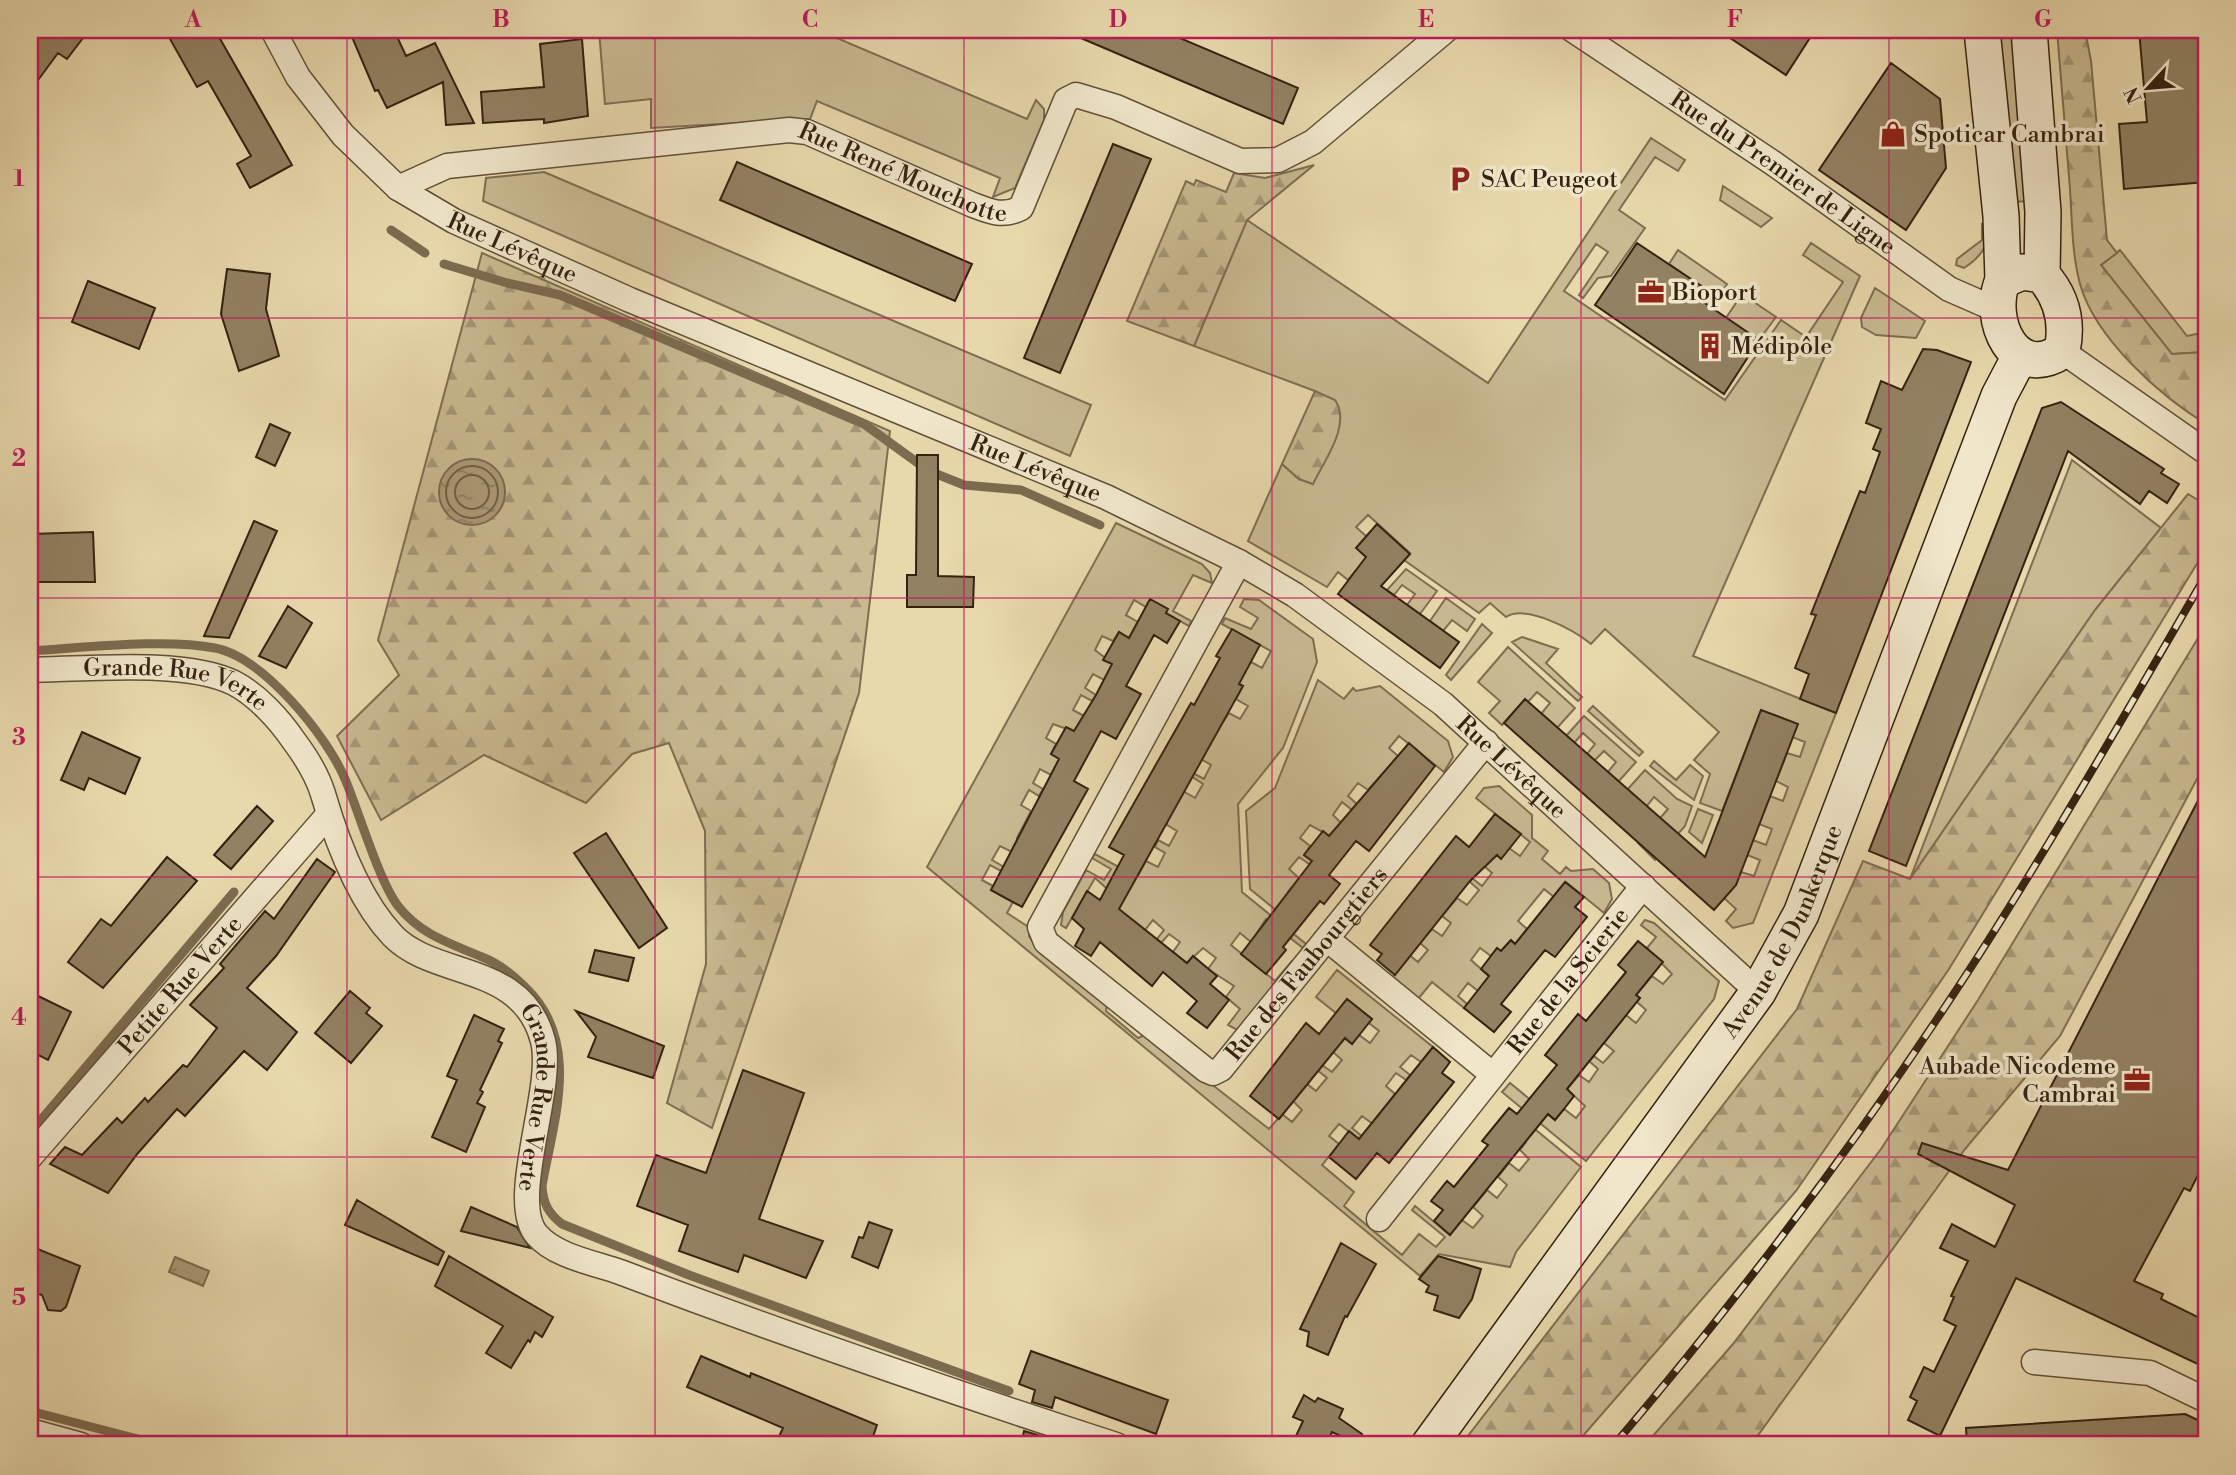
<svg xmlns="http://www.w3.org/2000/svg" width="2236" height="1475" font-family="'Libre Bodoni',serif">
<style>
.green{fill:#c9ba92;stroke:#7e6e52;stroke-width:2}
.forest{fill:url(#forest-firs);stroke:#7e6e52;stroke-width:2}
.water{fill:url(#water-ripples);stroke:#7b6b4f;stroke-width:2}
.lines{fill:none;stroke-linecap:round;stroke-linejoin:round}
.shore{stroke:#705e44;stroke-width:2}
.stream{stroke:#7b6b4f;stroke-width:9}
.building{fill:#928162;stroke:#342211;stroke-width:2}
.minor-casing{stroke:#615038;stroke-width:27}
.secondary-casing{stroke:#342211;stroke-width:38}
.minor{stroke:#f0e6ca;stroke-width:24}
.secondary{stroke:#f0e6ca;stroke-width:35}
.rail-casing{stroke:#342211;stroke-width:8}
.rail{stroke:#f0e6ca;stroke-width:5;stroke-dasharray:16;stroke-linecap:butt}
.grid{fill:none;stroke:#c2185b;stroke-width:2;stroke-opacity:0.55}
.labels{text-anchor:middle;stroke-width:7;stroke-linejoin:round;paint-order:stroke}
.poi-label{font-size:24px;fill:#342211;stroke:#f0e6ca;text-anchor:start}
.street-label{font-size:24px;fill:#342211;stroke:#f0e6ca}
.neatline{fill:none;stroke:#c2185b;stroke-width:2.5}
.grid-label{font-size:23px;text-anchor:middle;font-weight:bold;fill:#c2185b}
</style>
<defs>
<pattern id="forest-firs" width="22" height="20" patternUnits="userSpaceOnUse" patternTransform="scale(1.75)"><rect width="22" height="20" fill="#c9ba92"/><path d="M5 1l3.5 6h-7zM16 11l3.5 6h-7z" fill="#a49776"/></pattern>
<pattern id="water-ripples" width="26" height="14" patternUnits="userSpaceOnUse" patternTransform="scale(1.75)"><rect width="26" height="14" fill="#ab9b78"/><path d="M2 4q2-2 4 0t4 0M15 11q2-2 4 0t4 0" fill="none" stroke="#8c7e61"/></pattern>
</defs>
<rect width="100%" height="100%" fill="#e8d9ad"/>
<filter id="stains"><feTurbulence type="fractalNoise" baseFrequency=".00286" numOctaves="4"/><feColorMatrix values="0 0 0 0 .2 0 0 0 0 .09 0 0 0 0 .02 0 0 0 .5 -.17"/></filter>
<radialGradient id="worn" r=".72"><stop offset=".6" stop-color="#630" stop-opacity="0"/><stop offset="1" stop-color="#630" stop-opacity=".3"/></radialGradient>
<!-- green -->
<path class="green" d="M599 30H834L832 36 1027 119 1036 100 1044 109V120L1015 188 993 197 1000 178 817 101 810 119 651 128V99L605 104Z
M1998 30H2016L2030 201 2012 202Z
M1651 138 1685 160 1678 171 1655 157 1619 210 1645 228 1611 276 1598 278 1583 298 1579 295 1608 252 1596 244 1564 291 1725 400 1781 320 1806 337 1843 282 1803 255 1811 243 1860 276 1693 656 1836 713 1753 923 1733 928 1726 921 1736 909 1724 898 1736 885 1741 872 1754 876 1760 860 1747 855 1753 840 1766 845 1772 829 1759 824 1770 796 1783 801 1788 787 1776 781 1787 753 1800 757 1805 742 1792 737 1797 724 1761 710 1722 811 1700 803 1710 774 1694 760 1719 732 1605 629 1591 644C1574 630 1526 604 1506 617L1490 603 1479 613 1404 560 1410 553 1368 515 1356 527 1366 536 1367 557 1348 580 1338 572 1327 587 1248 541 1282 464 1299 479 1313 484 1315 391 1194 346 1247 220 1488 383Z
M544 172 1091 405 1070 456 483 201 486 178Z
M1723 186 1772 218 1761 227 1720 200Z
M1991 223C1987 245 1984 255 1964 268L1956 265 1957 259 1982 240V224Z
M1678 250 1727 284 1711 308 1695 298 1702 287 1669 264Z
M2120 250 2187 336 2206 332V352L2172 354 2101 265Z
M1875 288 1925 321 1916 338 1876 335 1862 327 1861 318Z
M1742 294 1776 317 1759 340 1726 318Z
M2072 460 2161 528 2095 610 1910 879Z
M1116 523 1202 564 1210 573 1212 583 1193 575 1173 611 1191 621 1189 626 1148 603 1146 607 1134 600 1126 615 1138 622 1129 638 1119 632 1113 641 1102 636 1095 650 1113 664 1104 680 1093 674 1085 688 1096 695 1092 701 1081 695 1073 710 1084 716 1075 732 1053 724 1046 738 1056 744 1051 754 1060 759 1051 775 1040 769 1033 783 1043 789 1039 796 1029 790 1021 805 1031 811 1017 838 1019 840 1012 852 1000 846 992 860 1004 867 1001 871 990 865 982 880 993 886 991 890 1013 902 1007 913 1030 928 1029 936 1033 942 1107 1002 1106 1011 1138 1038 1147 1034 1269 1129 1282 1114 1292 1122 1302 1110 1293 1101 1307 1084 1316 1091 1327 1078 1317 1070 1322 1065 1332 1072 1342 1060 1333 1052 1344 1038 1352 1044 1359 1035 1370 1043 1379 1031 1369 1023 1372 1019 1347 999 1336 1013 1316 997 1337 970 1433 1047 1421 1062 1411 1055 1400 1067 1410 1075 1406 1080 1396 1073 1386 1086 1395 1094 1373 1124 1362 1116 1352 1128 1363 1137 1360 1140 1339 1124 1329 1136 1339 1144 1322 1165 1354 1192 1344 1206 1402 1255 1419 1234 1436 1247 1445 1237 1412 1210 1415 1206 1450 1235 1462 1220 1473 1228 1483 1216 1473 1207 1487 1190 1497 1198 1507 1185 1498 1177 1509 1163 1519 1171 1529 1159 1520 1150 1526 1142 1522 1138 1531 1126 1581 1167 1516 1252 1510 1267 1439 1254 1420 1276 927 867Z
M1406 569 1437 591 1420 614 1407 605 1415 594 1402 585 1394 595 1387 590Z
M1446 598 1475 619 1467 631 1452 620 1443 631 1430 621Z
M1244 599 1259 600 1313 639 1317 662 1283 748 1238 804 1242 892 1306 944 1303 948 1266 919 1251 942 1240 933 1231 945 1275 981 1292 961 1297 964 1241 1032 1228 1025 1240 1009 1226 997 1234 986 1208 969 1216 958 1203 948 1185 965 1173 952 1180 942 1169 934 1161 943 1157 939 1164 930 1153 920 1145 930 1111 932 1114 895 1095 878 1066 928 1061 925 1063 912 1086 870 1104 880 1111 869 1092 858 1095 854 1137 877 1146 861 1158 867 1165 853 1155 847 1158 840 1169 846 1177 831 1167 825V819L1183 791 1195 798 1203 784 1191 776 1193 773 1204 779 1211 765 1201 759 1220 720 1223 722 1229 713 1240 719 1248 706 1236 699 1243 686 1225 676 1251 662 1262 668 1271 651 1222 624 1225 618 1251 629 1258 618 1240 607Z
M1482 624 1492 633 1451 680 1446 675Z
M1522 637 1558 649 1546 663 1582 697 1578 701 1512 642Z
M1508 647 1575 708 1557 728 1541 714 1550 703 1537 692 1528 702 1525 700 1502 725 1489 713 1500 701 1478 682Z
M1318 680 1344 699 1353 688 1356 691 1380 686 1448 741 1453 757 1444 772 1399 736 1389 748 1398 756 1368 790 1358 783 1348 796 1357 804 1352 810 1342 802 1333 815 1341 823 1330 836 1310 825 1300 838 1310 846 1304 855 1312 861 1309 864 1299 857 1289 869 1299 878 1288 892 1298 900V928L1250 889 1246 811 1275 788Z
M1593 706 1643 752 1639 756 1588 711Z
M1584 716 1636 762 1618 782 1607 773 1616 762 1604 751 1594 761 1587 754 1595 744 1583 733 1574 743 1566 736Z
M1654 761 1676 780 1690 765 1703 776 1694 800 1650 766Z
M1645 770 1677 799 1692 806 1685 826 1655 860 1638 843 1668 809 1654 797 1646 807 1627 790Z
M1499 786 1532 815V838L1548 851 1542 859 1560 874 1566 867 1571 871 1593 869 1609 883 1612 899 1604 913 1566 882 1554 897 1544 889 1518 921 1527 929 1516 944 1510 941 1501 951 1491 956 1480 948 1471 960 1489 976 1478 991 1468 983 1458 996 1467 1004 1464 1008 1432 982 1418 999 1393 977 1408 954 1418 962 1428 950 1420 943 1432 929 1442 936 1451 923 1442 916 1457 898 1467 905 1479 890 1470 882 1472 878 1482 886 1492 873 1483 865 1493 852 1501 858 1509 848 1520 856 1530 842 1476 798 1484 788Z
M1698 809 1713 815 1702 843 1689 832Z
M1645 920 1654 923 1719 981 1714 999 1586 1161 1502 1092 1510 1083 1555 1120 1564 1109 1576 1118 1585 1106 1567 1089 1579 1075 1589 1082 1598 1069 1589 1061 1594 1056 1603 1063 1614 1051 1604 1043 1626 1015 1636 1023 1646 1010 1637 1002 1640 998 1636 995 1652 976 1663 984 1672 974 1647 948 1656 937 1641 925Z"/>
<!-- forest -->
<path class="forest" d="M2057 30H2085L2091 61 2107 240 2117 253 2101 265 2172 354 2206 352V424C2160 396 2095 338 2080 284 2072 254 2072 220 2070 189 2066 136 2061 83 2057 30Z
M1314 165 1247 220 1194 346 1127 321 1186 181 1194 185 1196 180 1226 192 1234 173 1265 178Z
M482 253 890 431 859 693 712 1128 667 1103 706 964 705 831 669 743 632 754 586 803 484 755 381 820 337 736 399 675 378 640Z
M1315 391 1335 400C1352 424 1324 461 1313 484L1299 479 1282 464Z
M2188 494 2206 505V549L1949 969 1796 1191 1575 1445H1461L1797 1009 1863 861 1910 879 2095 610Z
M2206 625V762L2060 1036 1965 1149 1751 1445H1645L1733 1344 1881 1149 1978 1000Z"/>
<!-- water -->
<path class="water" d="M439 492a33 33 0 1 1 66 0a33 33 0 1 1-66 0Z
M175 1257 209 1271 203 1286 169 1272Z"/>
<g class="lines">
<!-- shore -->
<path class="shore" d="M446 492a26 26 0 1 1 52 0a26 26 0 1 1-52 0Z
M455 492a17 17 0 1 1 34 0a17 17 0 1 1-34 0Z"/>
<!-- stream -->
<path class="stream" d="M391 230 425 253
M444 264 507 283 560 295 864 424 929 471 964 485 1021 490 1100 525
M30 651C83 648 164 638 215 648 263 657 327 736 345 779 359 812 379 881 398 906 421 935 449 943 482 957 498 963 513 975 525 987 582 1041 554 1118 542 1186 543 1203 548 1213 562 1224L689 1275 1009 1391
M30 1133 234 892
M30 1411 161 1445"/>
</g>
<!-- building -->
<path class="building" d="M30 30H89L67 59 58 53 30 91V39L32 36Z
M186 30H215L292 165 250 188 237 164 251 156 208 81 197 87 170 39Z
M349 30H394L406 56 435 43 474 123 446 125 443 82 387 108 378 90 375 91Z
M1062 30H1161L1298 88 1283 124Z
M1718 30H1815L1786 75Z
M2139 30H2206V182L2124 189 2119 124 2147 122Z
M582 39 588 116 544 123V119L483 123 481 92 544 87 540 44Z
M1891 63 1940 99 1946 168 1906 230 1819 170Z
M1113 144 1151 159 1060 373 1024 358Z
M737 162 972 264 955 301 720 200Z
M1637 243 1703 287 1696 297 1759 340 1724 394 1595 305Z
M227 269 270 274 266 309 279 356 239 371 221 314Z
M88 281 155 308 139 349 72 322Z
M1923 349 1937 350 1971 362 1836 713 1800 699 1809 674 1795 668 1816 615 1811 614 1860 491 1865 493 1880 452 1873 449 1881 429 1866 423 1881 381 1902 390Z
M2061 402 2164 469 2161 473 2179 484 2167 503 2149 491 2140 504 2068 451 1906 866 1869 851 2042 408Z
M270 424 290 433 275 466 256 457Z
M917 455H938V576L974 577 973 607H907V575H916Z
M254 521 277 531 229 638 204 636Z
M1377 524 1410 554 1381 586 1459 642 1440 668 1338 594 1366 557 1356 548Z
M93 532 95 582H30V534Z
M1150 599 1168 609 1166 613 1180 621 1167 643 1154 635 1126 686 1141 694 1116 739 1101 731 1074 781 1088 789 1022 907 991 890 1059 759 1051 754 1066 727 1074 731 1096 695 1112 664 1103 660 1119 632 1129 638Z
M288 606 312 623 286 668 259 656Z
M1232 629 1260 645 1239 684 1243 686 1119 909 1187 963 1193 956 1217 976 1210 984 1229 1000 1207 1028 1187 1013 1197 1001 1163 972 1152 986 1100 942 1091 956 1075 946 1084 929 1072 918 1087 891 1100 900 1124 855 1109 847 1191 703 1194 705 1220 658 1216 656Z
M1525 699 1705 857 1761 710 1798 724 1736 885 1714 910 1504 723Z
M82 732 140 758 125 794 89 778 84 790 61 780Z
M1409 743 1435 766 1369 851 1356 841 1329 875 1340 884 1324 904 1320 901 1283 947 1286 950 1266 974 1241 954 1312 861 1304 855 1323 831 1329 836Z
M2206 785V1159L2190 1191 2184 1188 2134 1281 2163 1294 2161 1299 2206 1321V1368L2016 1278 1940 1436 1908 1420 1917 1401 1910 1397 1924 1367 1934 1372 1956 1326 1944 1320 1954 1297 1951 1296 1968 1261 1940 1248 1952 1224 1995 1247 2015 1205 1918 1154 1922 1143 2008 1170Z
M257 806 273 821 231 869 214 855Z
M1495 814 1521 834 1501 859 1497 855 1470 881 1395 975 1377 960 1382 954 1370 945 1456 836 1469 847Z
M606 833 667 928 639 948 574 853Z
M167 857 197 881 103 988 68 962 101 919 111 926Z
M317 859 335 872 276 956 247 988 297 1032 267 1070 244 1051 185 1116 177 1109 138 1153 108 1193 50 1164 65 1147 82 1155 117 1118 122 1123 145 1098 148 1102 183 1065 187 1067 217 1028 190 1005 224 968 220 964 265 911 274 919Z
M1565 882 1584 897 1575 907 1587 917 1555 957 1545 950 1501 1004 1511 1012 1494 1032 1464 1008 1489 976 1481 969 1497 948 1501 951 1511 940 1515 944Z
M1638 941 1663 962 1636 995 1640 998 1567 1089 1574 1096 1564 1109 1555 1120 1548 1114 1450 1235 1434 1221 1443 1210 1431 1201 1447 1181 1454 1187 1488 1145 1482 1141 1509 1108 1517 1114 1557 1065 1545 1055 1578 1014 1586 1021 1626 972 1618 965Z
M595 950 634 958 628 981 589 972Z
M350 991 370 1008 366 1013 382 1026 351 1063 315 1033Z
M30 992 71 1012 48 1060 30 1051Z
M1347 999 1372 1019 1352 1044 1345 1038 1279 1119 1250 1096 1306 1023 1319 1034Z
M576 1011 664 1046 653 1078 588 1057 596 1037Z
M474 1015 504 1029 498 1041 502 1043 480 1090 483 1092 477 1103 485 1107 466 1152 432 1137 457 1080 447 1076Z
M1433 1047 1450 1062 1442 1073 1454 1082 1389 1163 1377 1153 1356 1179 1329 1157 1349 1131 1359 1139Z
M743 1070 804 1093 759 1219 823 1241 806 1278 744 1255 738 1272 679 1251 688 1225 637 1206 656 1155 706 1173Z
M357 1200 444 1252 438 1265 345 1225Z
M471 1207 517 1227 530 1248 461 1231Z
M869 1222 892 1230 878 1268 852 1257 859 1237 863 1238Z
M1341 1243 1376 1264 1347 1317 1345 1316 1328 1355 1307 1346 1309 1332 1300 1329Z
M30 1246 80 1266 66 1307 61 1311 48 1310 42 1295 30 1291Z
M449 1256 553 1317 542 1337 535 1332 530 1342 528 1340 511 1368 486 1353 503 1326 435 1286Z
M1438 1256 1481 1269 1472 1299 1459 1318 1434 1310 1438 1296 1426 1292 1429 1286 1419 1279Z
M1031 1351 1168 1400 1156 1434 1055 1397 1052 1408 1032 1402 1035 1390 1019 1384Z
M701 1356 750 1377 751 1373 877 1425 870 1445H775L783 1428 687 1387Z
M1304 1395 1315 1402 1318 1398 1343 1409 1339 1418 1362 1434 1357 1443 1332 1432 1326 1445H1317L1296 1436 1303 1421 1293 1417Z
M2185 1414 2206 1424V1445H1967L1966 1428Z
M1024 1431 1044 1437 1042 1445H1021Z"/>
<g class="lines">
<!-- minor casing -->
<g class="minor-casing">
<g id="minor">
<path id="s1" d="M273 30 298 77 343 135 398 188 454 221 630 300 1106 497 1239 562 1295 595 1443 704 1758 992"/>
<path id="s2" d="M1573 30 1773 163 1949 289 1997 310"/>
<path id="s3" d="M398 188 447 166 789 130 807 132 973 205C991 212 1003 217 1021 208L1066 100 1076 95 1116 107 1240 161 1278 160 1313 142 1446 30"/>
<path d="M2062 351 2206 452"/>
<path id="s4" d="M1239 562 1040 927 1046 942 1206 1070 1213 1073 1221 1069 1486 742"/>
<path id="s5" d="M30 670C84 669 187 659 234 683 257 695 279 719 294 741 306 757 317 774 323 794 337 842 358 899 393 936 435 979 523 962 543 1041 555 1089 507 1201 537 1235 555 1256 594 1263 620 1272 784 1334 949 1391 1116 1445"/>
<path d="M1327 939 1492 1074"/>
<path id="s6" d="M30 1157 328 815"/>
<path id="s7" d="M1379 1219 1643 886"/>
<path d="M2034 1362 2150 1373 2206 1400"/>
<path d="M30 1431 81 1445"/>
</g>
</g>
<!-- secondary casing -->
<g class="secondary-casing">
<g id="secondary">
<path d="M1982 30 2001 216 2003 280"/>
<path d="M2029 30 2043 212 2042 275"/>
<path d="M2022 272 2042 275C2062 297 2068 323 2062 351 2014 383 1986 319 2003 280Z"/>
<path id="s8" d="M1429 1445 1758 992 1801 914 1999 396 2020 356"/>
</g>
</g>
<!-- minor -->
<use href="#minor" class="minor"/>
<!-- secondary -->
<use href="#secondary" class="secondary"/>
<!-- rail casing -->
<g class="rail-casing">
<path id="rail" d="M1614 1445C1732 1306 1842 1162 1943 1010 2037 869 2121 721 2206 575"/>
</g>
<!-- rail -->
<use href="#rail" class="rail"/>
</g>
<!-- grid -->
<path class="grid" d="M347 30V1445M655 30V1445M964 30V1445M1272 30V1445M1581 30V1445M1889 30V1445M30 318H2206M30 598H2206M30 877H2206M30 1157H2206"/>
<!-- icons -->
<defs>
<g id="shop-bare" transform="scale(2.1)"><path d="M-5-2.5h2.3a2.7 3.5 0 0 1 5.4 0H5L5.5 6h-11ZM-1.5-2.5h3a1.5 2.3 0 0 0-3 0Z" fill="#8f2418" stroke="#f0e6ca" stroke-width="2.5" paint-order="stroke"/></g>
<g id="parking-bare" transform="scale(2.1)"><path d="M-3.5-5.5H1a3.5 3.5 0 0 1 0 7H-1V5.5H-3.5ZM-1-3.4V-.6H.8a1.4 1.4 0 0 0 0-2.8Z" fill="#8f2418" stroke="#f0e6ca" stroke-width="2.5" paint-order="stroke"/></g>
<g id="office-bare" transform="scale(2.1)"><path d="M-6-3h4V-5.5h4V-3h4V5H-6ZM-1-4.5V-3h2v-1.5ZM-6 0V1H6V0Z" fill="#8f2418" stroke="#f0e6ca" stroke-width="2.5" paint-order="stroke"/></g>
<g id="building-bare" transform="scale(2.1)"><path d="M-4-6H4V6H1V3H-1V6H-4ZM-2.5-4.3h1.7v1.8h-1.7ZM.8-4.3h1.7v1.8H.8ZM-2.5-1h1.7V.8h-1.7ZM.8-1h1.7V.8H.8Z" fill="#8f2418" stroke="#f0e6ca" stroke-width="2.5" paint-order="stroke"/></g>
</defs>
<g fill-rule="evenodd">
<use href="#shop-bare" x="1893" y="134"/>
<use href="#parking-bare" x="1460" y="179"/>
<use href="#office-bare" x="1651" y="292"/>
<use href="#building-bare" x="1710" y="346"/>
<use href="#office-bare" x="2137" y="1080"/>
</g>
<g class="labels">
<!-- poi labels -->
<g class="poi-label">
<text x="1914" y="142">Spoticar Cambrai</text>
<text x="1481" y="187">SAC Peugeot</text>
<text x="1672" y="300">Bioport</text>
<text x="1731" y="354">Médipôle</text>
<text x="2116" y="1074" text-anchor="end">Aubade Nicodeme<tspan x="2116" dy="28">Cambrai</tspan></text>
</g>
<!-- street labels -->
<g class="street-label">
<text dy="8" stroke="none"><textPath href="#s3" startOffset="520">Rue René Mouchotte</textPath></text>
<text dy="8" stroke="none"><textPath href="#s2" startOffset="254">Rue du Premier de Ligne</textPath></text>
<text dy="8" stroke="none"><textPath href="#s1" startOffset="332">Rue Lévêque</textPath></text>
<text dy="8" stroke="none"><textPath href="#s1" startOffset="900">Rue Lévêque</textPath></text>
<text dy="8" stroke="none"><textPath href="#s5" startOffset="149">Grande Rue Verte</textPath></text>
<text dy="8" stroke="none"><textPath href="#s1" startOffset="1466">Rue Lévêque</textPath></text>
<text dy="8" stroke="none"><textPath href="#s8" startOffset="625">Avenue de Dunkerque</textPath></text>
<text dy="8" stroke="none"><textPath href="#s4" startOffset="789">Rue des Faubourgtiers</textPath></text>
<text dy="8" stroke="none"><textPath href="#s7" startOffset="304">Rue de la Scierie</textPath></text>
<text dy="8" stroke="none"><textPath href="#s6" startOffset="228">Petite Rue Verte</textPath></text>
<text dy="8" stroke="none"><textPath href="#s5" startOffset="758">Grande Rue Verte</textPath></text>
</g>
</g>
<!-- margin -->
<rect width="2236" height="1475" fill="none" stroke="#e8d9ad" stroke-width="77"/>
<!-- north arrow -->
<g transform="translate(2148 88) rotate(244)" stroke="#f0e6ca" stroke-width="5" paint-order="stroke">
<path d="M0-5L12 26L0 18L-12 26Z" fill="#342211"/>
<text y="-10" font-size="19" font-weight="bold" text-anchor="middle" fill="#342211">N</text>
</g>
<rect x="38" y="38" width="2160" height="1398" class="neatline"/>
<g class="grid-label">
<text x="193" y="27">A</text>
<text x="501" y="27">B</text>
<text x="810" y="27">C</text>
<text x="1118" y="27">D</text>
<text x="1426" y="27">E</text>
<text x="1735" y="27">F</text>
<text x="2043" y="27">G</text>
<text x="19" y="186">1</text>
<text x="19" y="466">2</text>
<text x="19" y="745">3</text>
<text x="19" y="1025">4</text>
<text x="19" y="1305">5</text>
</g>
<rect width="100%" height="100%" filter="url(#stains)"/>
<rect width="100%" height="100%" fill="url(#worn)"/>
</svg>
